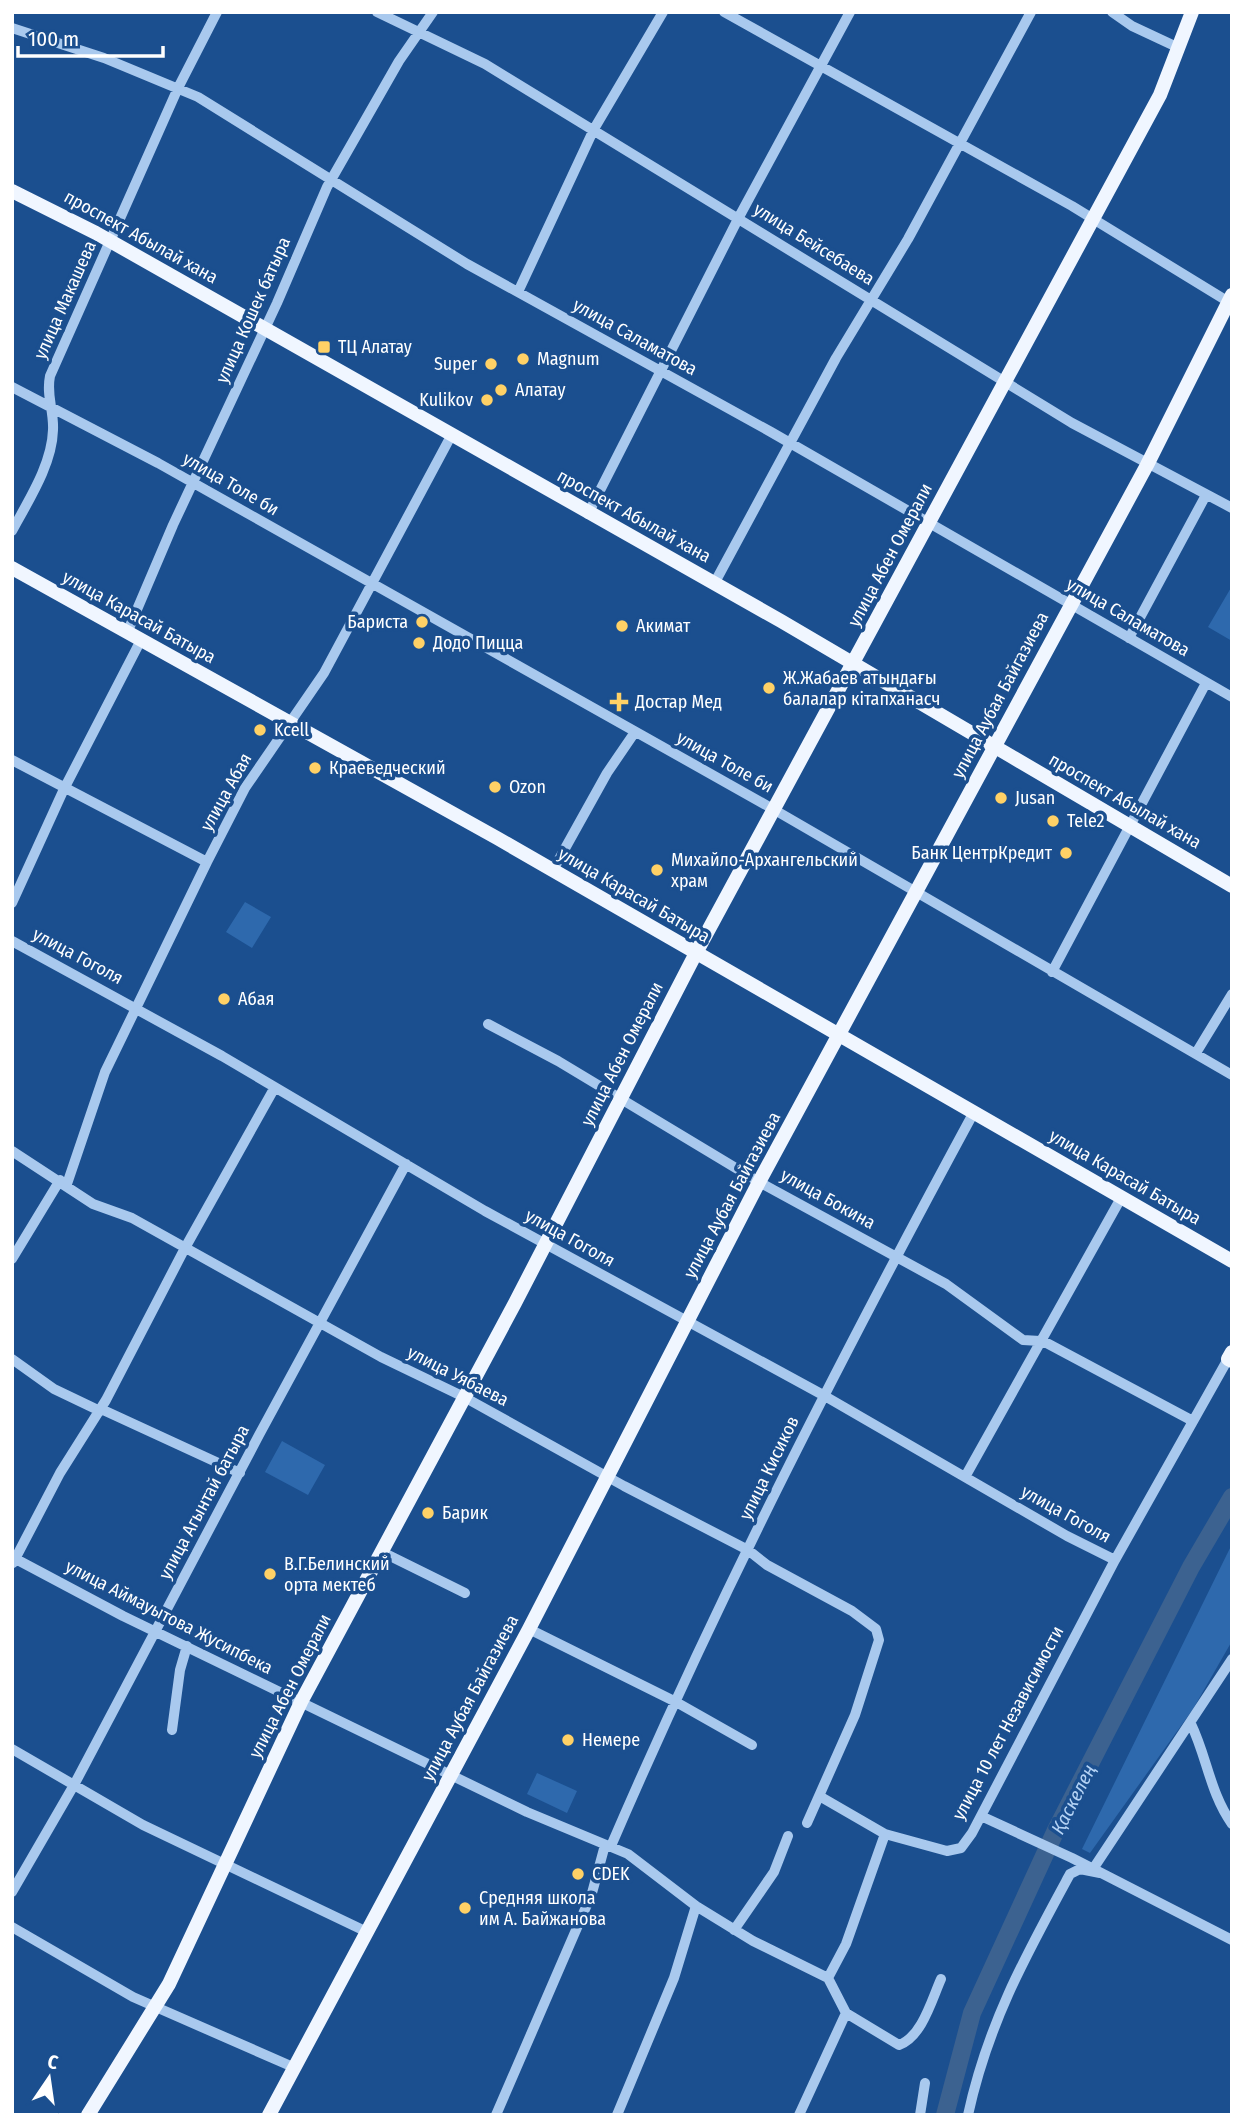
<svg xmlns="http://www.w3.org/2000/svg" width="1244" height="2127" font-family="'Fira Sans Condensed',sans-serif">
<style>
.green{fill:#2e69ad}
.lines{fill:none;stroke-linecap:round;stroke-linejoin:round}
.river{stroke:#3c6290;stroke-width:18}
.minor{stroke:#a9c9ee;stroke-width:10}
.major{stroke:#f0f6ff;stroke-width:14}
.poi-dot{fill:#ffd166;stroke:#1b4f8f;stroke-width:2.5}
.labels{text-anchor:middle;stroke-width:7;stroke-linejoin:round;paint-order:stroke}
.street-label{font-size:18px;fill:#fff;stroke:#1b4f8f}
.poi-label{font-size:18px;fill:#fff;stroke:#1b4f8f;text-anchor:start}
.water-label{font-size:19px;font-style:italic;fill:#b5d3f5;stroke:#1b4f8f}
</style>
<rect width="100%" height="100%" fill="#1b4f8f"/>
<!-- green -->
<path class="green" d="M1232 586V641L1208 627Z
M245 902 271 917 252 948 226 932Z
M282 1441 325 1465 308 1495 265 1472Z
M1232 1544V1641L1193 1709 1090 1853 1082 1849Z
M537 1773 577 1791 567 1813 527 1794Z"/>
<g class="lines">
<!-- river -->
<path class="river" d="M945 2115 972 2013 1056 1830 1191 1567 1232 1497"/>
<!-- minor -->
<path class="minor" d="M377 12 485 64 1072 423 1232 508
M724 12 1072 206 1232 304
M1112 12 1132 26 1179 48
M12 28 104 58 198 97 467 264 771 432 1232 697
M518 292 594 129 663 12
M12 387 158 463 773 809 1232 1075
M588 514 739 217 850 12
M12 531C28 501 52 465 53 430 54 410 46 396 50 376L178 88 217 12
M714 584 836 358 908 239 1031 12
M127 633 173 525 277 303 327 187 399 61 433 12
M1129 638 1206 495
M12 760 207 862
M553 870 607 773 635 732
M12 903 64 789 141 640
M12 941 222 1056 485 1211 823 1395 1067 1536 1115 1560
M1052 972 1206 683
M488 1024 558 1061 759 1182 946 1284 1023 1340 1040 1341
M1196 1053 1232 994
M12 1151 93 1204 132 1218 381 1357 464 1397 624 1486 748 1550 767 1565 852 1611 876 1629 879 1640 855 1715 807 1823
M67 1184 105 1072 207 862 245 788 324 673 451 436
M12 1259 60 1180
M1041 1340 1191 1420
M12 1359 54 1389 100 1411
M101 1409 240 1473
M965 1477 1121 1198
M382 1552 465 1593
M12 1557 123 1616 527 1812 628 1854 696 1906 753 1941 828 1978
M13 1563 60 1473 106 1400 185 1248 275 1087
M529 1629 676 1702 752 1745
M1191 1724C1207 1757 1210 1793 1232 1824
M172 1730 180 1670 187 1646
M12 1749 143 1825 365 1931
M821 1797 885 1834
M981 1816 1072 1858 1232 1940
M611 1846C719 1595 844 1352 974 1112
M1093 1869 1232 1659
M12 1892 74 1785 259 1435 406 1164
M12 1927 133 1997 293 2067
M734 1930 774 1872 788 1836
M828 1978 846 1944 885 1834 947 1851 961 1848 972 1833 1115 1560 1228 1359
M846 2013 899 2045C922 2037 932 1999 941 1979
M496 2115 592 1893 605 1845
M617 2115 674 1978 696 1906
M799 2115 846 2013 828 1978
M920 2115 925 2083
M968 2115C988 2023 1026 1955 1070 1874L1080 1869 1100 1873"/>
<!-- major -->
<path class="major" d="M12 191 96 233 781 621 1232 886
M12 568 497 838 1232 1261
M1232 1352 1228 1359 1232 1361
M88 2115 169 1984 301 1702 515 1303 696 953 1160 95 1192 12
M269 2115 529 1629 759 1182 1147 465 1232 295"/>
</g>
<!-- markers -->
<g class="poi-dot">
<rect x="317" y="340" width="14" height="14" rx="3.5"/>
<circle cx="523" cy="359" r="7"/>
<circle cx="491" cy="364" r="7"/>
<circle cx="501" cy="390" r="7"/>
<circle cx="487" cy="400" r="7"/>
<circle cx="422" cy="622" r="7"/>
<circle cx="622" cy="626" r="7"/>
<circle cx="419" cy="643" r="7"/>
<circle cx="769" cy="688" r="7"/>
<path d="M615.5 691.5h7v7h7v7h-7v7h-7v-7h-7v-7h7z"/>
<circle cx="260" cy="730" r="7"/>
<circle cx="315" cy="768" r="7"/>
<circle cx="495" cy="787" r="7"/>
<circle cx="1001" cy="798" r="7"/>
<circle cx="1053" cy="821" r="7"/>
<circle cx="1066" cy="853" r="7"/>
<circle cx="657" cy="870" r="7"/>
<circle cx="224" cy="999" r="7"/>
<circle cx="428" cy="1513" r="7"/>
<circle cx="270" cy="1574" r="7"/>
<circle cx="568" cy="1740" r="7"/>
<circle cx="578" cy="1874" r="7"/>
<circle cx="465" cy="1908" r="7"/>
</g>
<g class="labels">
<!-- street labels -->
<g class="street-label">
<text transform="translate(141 237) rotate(29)" y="6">проспект Абылай хана</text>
<text transform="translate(814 244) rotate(32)" y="6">улица Бейсебаева</text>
<text transform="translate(65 300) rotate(-66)" y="6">улица Макашева</text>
<text transform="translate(253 310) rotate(-66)" y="6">улица Кошек батыра</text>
<text transform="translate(635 337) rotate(29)" y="6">улица Саламатова</text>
<text transform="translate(231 484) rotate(30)" y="6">улица Толе би</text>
<text transform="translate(634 516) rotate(29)" y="6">проспект Абылай хана</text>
<text transform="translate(890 555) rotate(-62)" y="6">улица Абен Омерали</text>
<text transform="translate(139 617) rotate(29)" y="6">улица Карасай Батыра</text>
<text transform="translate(1128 617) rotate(30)" y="6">улица Саламатова</text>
<text transform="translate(1000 695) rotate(-62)" y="6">улица Аубая Байгазиева</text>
<text transform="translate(725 762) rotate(29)" y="6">улица Толе би</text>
<text transform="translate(226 792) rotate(-61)" y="6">улица Абая</text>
<text transform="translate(1125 801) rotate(30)" y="6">проспект Абылай хана</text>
<text transform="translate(634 895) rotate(30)" y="6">улица Карасай Батыра</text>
<text transform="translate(78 956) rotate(28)" y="6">улица Гоголя</text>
<text transform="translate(622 1054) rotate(-63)" y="6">улица Абен Омерали</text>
<text transform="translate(1125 1177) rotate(30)" y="6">улица Карасай Батыра</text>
<text transform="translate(732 1195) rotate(-62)" y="6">улица Аубая Байгазиева</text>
<text transform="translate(828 1199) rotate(29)" y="6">улица Бокина</text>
<text transform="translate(570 1238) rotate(29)" y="6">улица Гоголя</text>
<text transform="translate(458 1376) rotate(27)" y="6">улица Уябаева</text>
<text transform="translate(769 1468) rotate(-64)" y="6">улица Кисиков</text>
<text transform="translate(204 1502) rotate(-62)" y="6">улица Агынтай батыра</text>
<text transform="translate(1066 1514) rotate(29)" y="6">улица Гоголя</text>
<text transform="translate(169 1617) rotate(27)" y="6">улица Аймауытова Жусипбека</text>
<text transform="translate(290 1686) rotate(-63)" y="6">улица Абен Омерали</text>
<text transform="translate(470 1698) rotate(-62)" y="6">улица Аубая Байгазиева</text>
<text transform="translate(1008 1723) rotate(-62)" y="6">улица 10 лет Независимости</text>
</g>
<!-- poi labels -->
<g class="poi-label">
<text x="338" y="353">ТЦ Алатау</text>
<text x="537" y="365">Magnum</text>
<text x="477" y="370" text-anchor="end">Super</text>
<text x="515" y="396">Алатау</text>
<text x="473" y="406" text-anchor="end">Kulikov</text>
<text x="408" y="628" text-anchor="end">Бариста</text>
<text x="636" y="632">Акимат</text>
<text x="433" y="649">Додо Пицца</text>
<text x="783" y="684">Ж.Жабаев атындағы<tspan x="783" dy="21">балалар кітапханасч</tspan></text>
<text x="635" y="708">Достар Мед</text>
<text x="274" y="736">Kcell</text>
<text x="329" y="774">Краеведческий</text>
<text x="509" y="793">Ozon</text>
<text x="1015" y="804">Jusan</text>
<text x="1067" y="827">Tele2</text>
<text x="1052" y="859" text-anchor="end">Банк ЦентрКредит</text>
<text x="671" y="866">Михайло-Архангельский<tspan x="671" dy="21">храм</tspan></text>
<text x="238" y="1005">Абая</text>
<text x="442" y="1519">Барик</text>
<text x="284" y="1570">В.Г.Белинский<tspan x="284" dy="21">орта мектеб</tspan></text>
<text x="582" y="1746">Немере</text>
<text x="592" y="1880">CDEK</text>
<text x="479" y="1904">Средняя школа<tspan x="479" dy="21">им А. Байжанова</tspan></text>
</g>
<!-- water labels -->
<g class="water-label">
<text transform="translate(1073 1799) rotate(-63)" y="7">Қаскелең</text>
</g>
</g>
<!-- border -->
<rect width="1244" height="2127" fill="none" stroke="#ffffff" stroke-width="28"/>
<!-- north arrow -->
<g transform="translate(49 2078) rotate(13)" stroke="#1b4f8f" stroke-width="5" paint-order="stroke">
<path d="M0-5L12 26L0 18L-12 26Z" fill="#ffffff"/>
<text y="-10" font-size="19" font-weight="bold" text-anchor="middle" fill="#ffffff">С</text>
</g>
<!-- scale -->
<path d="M18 46v10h145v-10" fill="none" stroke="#ffffff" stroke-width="3.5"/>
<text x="28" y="46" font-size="21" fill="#ffffff" stroke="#1b4f8f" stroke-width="5" paint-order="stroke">100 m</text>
</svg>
